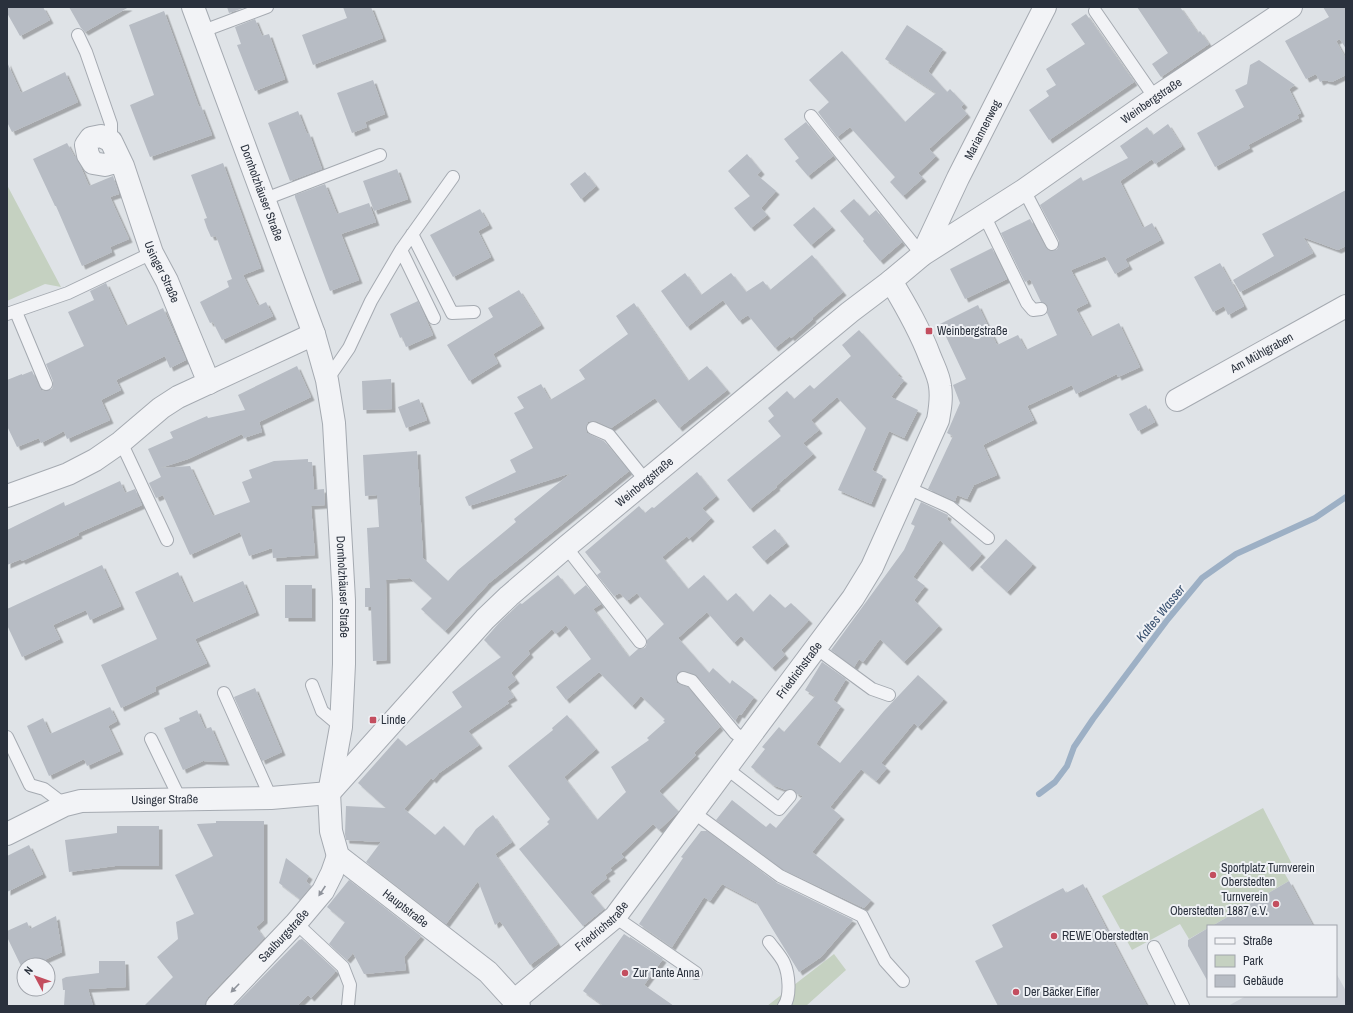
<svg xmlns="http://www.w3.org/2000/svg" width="1353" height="1013" font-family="'Archivo Narrow',sans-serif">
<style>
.built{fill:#ced2d9}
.green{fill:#c5d1c1}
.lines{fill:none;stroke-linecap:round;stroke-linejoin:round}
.stream{stroke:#9db0c5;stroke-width:6}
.building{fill:#b7bcc4;filter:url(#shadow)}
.lane-casing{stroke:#a5aab1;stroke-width:14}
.street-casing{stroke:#a5aab1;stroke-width:24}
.lane{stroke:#f2f3f6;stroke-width:12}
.street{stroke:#f2f3f6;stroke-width:22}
.oneway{fill:#8e929a}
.poi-dot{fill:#c34e5f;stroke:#eff1f5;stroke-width:1.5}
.labels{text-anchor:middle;stroke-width:4;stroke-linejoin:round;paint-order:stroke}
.street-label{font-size:12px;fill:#2a313d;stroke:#eff1f5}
.poi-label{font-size:12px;fill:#2a313d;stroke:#eff1f5;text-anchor:start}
.water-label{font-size:13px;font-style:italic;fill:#374f6e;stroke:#eff1f5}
</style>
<defs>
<filter id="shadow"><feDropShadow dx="3.5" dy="3.5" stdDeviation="0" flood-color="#0004"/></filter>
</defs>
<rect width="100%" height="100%" fill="#dfe3e7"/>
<!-- built -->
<path class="built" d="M1336 973 1346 991V1006H1228L1246 996H1336Z"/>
<!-- green -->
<path class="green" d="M7 185 61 287 45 284 7 301Z
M1263 808 1292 864 1282 869 1289 881 1212 926H1208V928L1189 939 1180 924 1132 950 1102 896Z
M834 954 846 970 806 1006H767Z"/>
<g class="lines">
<!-- stream -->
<path class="stream" d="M1039 794 1055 782 1067 766 1074 747 1093 719 1168 619 1202 578 1236 554 1315 518 1346 497"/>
</g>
<!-- building -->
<path class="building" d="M7 7H43L50 20 20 36 7 13Z
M69 7H129L85 32 81 28Z
M227 7H246L229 13Z
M343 7H371L383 38 313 65 302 35 347 18Z
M1137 7H1180L1198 33 1200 31 1209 44 1161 77 1152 64 1168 53Z
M1323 7H1346V49L1340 39 1336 41 1346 59V75L1332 82 1324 80 1320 82 1316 74 1306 79 1285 41 1329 17Z
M164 11 199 107 201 106 212 135 150 157 130 105 154 95 129 25Z
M1086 14 1134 82 1049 140 1029 110 1049 96 1046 91 1056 85 1046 69 1085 44 1071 24Z
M255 19 262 36 269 34 285 79 255 91 237 45 241 44 235 27Z
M907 25 943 49 928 71 947 92 950 89 964 104 961 107 967 114 929 149 936 156 918 173 923 178 903 196 890 182 895 177 850 127 837 137 818 112 829 102 809 80 842 51 905 122 936 93 885 59Z
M1259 60 1295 85 1289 89 1301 113 1297 115 1299 118 1248 145 1250 148 1215 167 1197 133 1244 107 1235 90 1247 84 1250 65Z
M7 62 21 93 65 72 78 102 12 132 7 122Z
M373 80 385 114 365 122 367 127 352 133 337 93Z
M298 111 307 134 309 133 322 169 290 181 268 123Z
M806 122 833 156 808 176 795 161 799 158 784 139Z
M1168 124 1182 146 1155 164 1152 159 1120 181 1143 228 1152 223 1161 240 1125 259 1129 266 1115 274 1105 256 1071 270 1088 303 1076 309 1091 337 1119 323 1140 367 1118 377 1117 374 1076 394 1072 385 1027 406 1034 420 983 445 997 475 974 485 967 499 957 495 955 501 928 489 953 436 947 433 960 403 953 385 966 379 940 324 978 305 997 345 1018 335 1026 350 1057 335 1047 313 1048 308 1047 305 1041 302 1030 279 1025 282 1001 233 1030 219 1046 248 1051 251 1056 250 1058 248 1059 241 1040 205 1081 177 1083 181 1128 158 1120 146 1147 127 1153 135Z
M67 143 74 156H76L89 186 113 176 119 194 110 197 129 239 110 247 112 252 82 266 56 206H55L33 159Z
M747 154 761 171 757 175 776 191 761 208 767 215 751 228 734 208 750 196 728 171Z
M223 163 261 268 235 278 243 275 258 306 266 302 273 316 222 340 213 322 210 323 200 302 229 287 227 281 232 279 216 236 211 237 207 228 204 219 207 218 191 175Z
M397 169 408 199 374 211 363 181Z
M585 172 596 186 581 199 570 184Z
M325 184 337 214 369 203 376 222 341 234 359 280 330 291 295 197V195Z
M1346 190V246L1338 250 1303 237 1313 253 1240 292 1233 280 1274 256 1262 234Z
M854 199 869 216 876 210 902 242 880 261 863 241 864 239 840 211Z
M814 207 832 227 811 245 793 225Z
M480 209 489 225 478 231 491 257 453 277 430 235Z
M992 248 1007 279 965 299 950 269Z
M812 255 843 292 812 318 813 319 791 338 790 336 775 348 748 315 739 321 723 300 687 327 661 291 685 273 701 295 731 273 746 292 763 281 770 290Z
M1220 263 1230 281H1231L1244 306 1228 315 1224 306 1213 312 1194 277Z
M106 283 126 326 163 308 186 360 170 368 165 356 116 380 121 390 101 400 110 420 67 439 64 431 41 443 39 438 17 447 7 426V380L22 374V375L32 371 41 390 45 391 52 389 53 385V381L46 364 84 346 68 312 94 300 90 291Z
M519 290 541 325 493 354 498 363 469 381 447 345 493 317 488 308Z
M418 301 433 335 406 347 402 337 400 338 390 314Z
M634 303 688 381 707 366 727 390 679 428 655 398 611 428 596 421 588 422 586 428 587 433 604 441 629 471 489 583 445 631 421 609 432 598 410 578 386 580 387 660 373 661 371 607H365V588H370L367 528 379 527 377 495 365 496 363 455 417 451 423 558 448 581 458 570 516 522 514 519 571 473 469 506 465 497 516 472 510 460 533 448 514 413 524 408 517 397 541 384 550 400 585 379 579 370 628 334 616 316Z
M859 330 899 374 897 375 904 380 891 397 918 410 904 438 889 431 872 470 883 476 871 504 838 490 866 428 837 397 811 420 819 430 803 443 813 454 776 486 777 487 750 509 727 480 781 436 768 421 774 416 768 408 787 391 794 399 810 385 814 389 851 356 842 345Z
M297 366 311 397 259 422 262 432 244 438 242 434 188 459 160 468 190 466 213 516 250 502 242 482 252 478 249 470 274 461 308 459V462H312L314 490 324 489 325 505 311 506 315 555 273 558 272 548 249 556 240 532 190 555 163 495 156 498 149 483 161 477 148 449 173 438 170 432 207 416 208 418 245 410 238 395Z
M391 379 392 409 363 410 362 381Z
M419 399 427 420 406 428 398 407Z
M1146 405 1155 422 1138 431 1129 414Z
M697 472 716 496 702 508 711 518 689 539 687 536 662 557 688 589 704 575 727 601 736 593 753 612 770 594 785 608 791 603 809 620 781 650 785 655 772 668 741 636 734 643 707 612 678 638 709 673 713 668 730 684 732 680 754 697 741 715 739 714 735 721 697 676 685 671 678 673 676 679 677 683 688 687 720 727 694 753 696 755 659 791 678 811 677 813 659 830 653 824 621 854 624 857 610 868 612 870 605 875 607 878 590 892 604 909 583 926 519 849 549 824 547 822 550 819 508 766 553 730 552 728 567 715 596 749 564 777 597 820 626 792 611 767 649 740 647 738 665 722 663 721 665 719 641 696 632 706 599 672 566 700 556 687 591 659 566 625 556 634 552 629 528 651 530 654 511 673 516 680 507 687 514 697 507 701 509 703 468 731 479 745 439 773 433 780 431 778 404 809 435 835 444 826 464 846 476 829 493 815 512 842 495 854 558 944 530 965 500 921 495 925 478 881 446 924 366 862 381 842 346 840 345 834 346 806 386 808 358 783 398 738 406 746 462 707 452 692 501 657 484 640 499 623 520 603 522 604 558 575 574 595 586 585 601 604 593 609 629 657 638 649 645 648 647 644V640L664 624 637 593 627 601 620 593 614 596 597 575 601 572 585 552 639 506 645 513 652 507 654 508Z
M120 481 125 493 135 489 142 505 78 533 79 535 22 561 21 559 7 565V530L64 502 65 506Z
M921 502 948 515 947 519 982 554 969 568 940 540 913 577 925 586 914 600 939 626 904 662 880 639 863 662 859 659 854 667 831 650 904 550 915 526 911 524Z
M775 529 786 543 764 561 752 547Z
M1006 539 1033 564 1007 592 980 567Z
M102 565 121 606 90 620 86 610 53 625 60 639 22 657 7 625V609Z
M178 572 192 603 243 581 256 612 195 639 207 663 155 687 156 691 121 708 101 665 157 639 135 592Z
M285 585H312V618H285Z
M822 662 846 679 833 700 841 706 816 744 840 763 884 711 918 675 944 699 918 727 914 723 881 763 887 768 876 781 861 769 830 807 841 816 812 852 871 900 864 908 784 870 716 820 732 800 766 827 770 823 776 828 803 796 797 794 792 789 786 790 773 785 751 767 765 749 762 747 779 727 784 732 815 696 805 690Z
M255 688 282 752 262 761 234 697Z
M110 707 117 721 108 726 120 751 87 766 84 759 49 776 27 726 43 718 50 734Z
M197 710 205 729 211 727 226 762 203 761 183 770 164 728 180 721 179 718Z
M216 821H264V920L256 927 264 938 208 997 205 1006H144L173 977 157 957 178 939 176 922 194 914 175 875 213 856 197 824 216 823Z
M117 826H159V866H115L69 872 65 840 117 833Z
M701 831H707L777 883 853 920 821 957 799 972 756 902 722 884 710 901 704 897 672 947 639 924 683 858 681 857Z
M29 845 43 874 7 892V856Z
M286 858 309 876 306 881 311 886 300 899 279 883Z
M349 880 421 936 404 957 406 970 364 974 353 953 347 960 329 944 345 922 327 907Z
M1289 881 1313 926H1212Z
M1083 884 1147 1006H998L975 961 1003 947 992 925 1063 888 1066 893Z
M56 916 62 952 33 965H24V969L23 970 7 937V931L27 922 30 929Z
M1208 928V982L1188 946V940Z
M624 934 630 938V937L663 959 644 985 674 1006H604L583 991Z
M302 939 336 971 311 998 308 995 297 1006H234L299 940Z
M99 961H125L126 987 88 989 93 1006H64L65 990H63L62 979 66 977 99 973Z"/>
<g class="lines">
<!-- lane casing -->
<g class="lane-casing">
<path id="lane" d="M1095 11 1155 98
M203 31 267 7
M78 35 86 52 111 124V141
M811 116 922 255
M1024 190 1052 244
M265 199 380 155
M984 215 1027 303 1033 310 1041 309
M412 234 452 313 474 312
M401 250 434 318
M16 312 46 384
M7 314 68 293 152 253
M327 380 349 348 371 301 401 250 453 177
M593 428 609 435 646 481
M121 442 167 540
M908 488 950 507 988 538
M566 547 640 642
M816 648 872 689 889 695
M683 678 692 681 735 733 746 741
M312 685 322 711 341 727
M224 693 271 798
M7 737 30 785 44 789 65 805
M151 739 180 799
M726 768 779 809 790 796
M693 812 780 876 862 916 885 961 903 981
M615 917 696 973
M296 923 343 967 350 985 348 1006
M769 942C774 949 781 956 784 963 789 974 791 996 784 1006
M1154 947 1183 1006"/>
</g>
<!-- street casing -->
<g class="street-casing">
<g id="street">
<path id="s1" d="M193 7 314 334 327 380 334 423 344 600V664L341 727 329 793 331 831 338 856 488 972 519 1006"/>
<path id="s2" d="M119 161 105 165 93 163 88 155 86 145 91 138 101 136 111 141 123 166 152 253 167 281 209 383"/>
<path id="s3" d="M922 255 958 178 1045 7"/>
<path id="s4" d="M1177 400 1346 306"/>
<path d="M7 496 68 474 95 460 121 442 161 408 178 397 314 334"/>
<path id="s5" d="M329 793 485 619 509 596 566 547 850 312 891 281 922 255 1024 190 1155 98 1291 7"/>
<path id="s6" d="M7 834 65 805 81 801 271 798 329 793"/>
<path id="s7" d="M515 1000 615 917 853 598 872 567 938 420C940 409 942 398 940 386 939 376 934 367 930 357 920 330 906 306 891 281"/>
<path id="s8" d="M217 1006 296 923 323 891 332 873 338 856"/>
</g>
</g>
<!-- lane -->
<use href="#lane" class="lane"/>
<!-- street -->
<use href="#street" class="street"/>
</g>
<!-- one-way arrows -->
<defs><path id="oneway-solid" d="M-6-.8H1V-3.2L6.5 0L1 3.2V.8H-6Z"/></defs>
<g class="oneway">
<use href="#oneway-solid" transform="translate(322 891) rotate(124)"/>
<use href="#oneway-solid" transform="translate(235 988) rotate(134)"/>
</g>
<!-- markers -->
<g class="poi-dot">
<rect x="925" y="327" width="8" height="8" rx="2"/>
<rect x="369" y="716" width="8" height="8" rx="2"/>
<circle cx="1213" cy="875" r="4"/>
<circle cx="1276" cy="904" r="4"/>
<circle cx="1054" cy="936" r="4"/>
<circle cx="625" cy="973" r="4"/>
<circle cx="1016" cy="992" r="4"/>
</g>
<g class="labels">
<!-- street labels -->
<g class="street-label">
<text dy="4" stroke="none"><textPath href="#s5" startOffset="1079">Weinbergstraße</textPath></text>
<text dy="4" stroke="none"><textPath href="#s3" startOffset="139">Mariannenweg</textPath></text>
<text dy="4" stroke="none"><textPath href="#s1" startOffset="198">Dornholzhäuser Straße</textPath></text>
<text dy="4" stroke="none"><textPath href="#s2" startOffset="217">Usinger Straße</textPath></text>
<text dy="4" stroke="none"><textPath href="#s4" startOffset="97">Am Mühlgraben</textPath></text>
<text dy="4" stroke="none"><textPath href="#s5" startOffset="444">Weinbergstraße</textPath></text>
<text dy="4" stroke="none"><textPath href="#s1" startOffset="604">Dornholzhäuser Straße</textPath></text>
<text dy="4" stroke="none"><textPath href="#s7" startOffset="438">Friedrichstraße</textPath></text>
<text dy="4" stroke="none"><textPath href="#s6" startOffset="165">Usinger Straße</textPath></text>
<text dy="4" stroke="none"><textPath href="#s1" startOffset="961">Hauptstraße</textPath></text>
<text dy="4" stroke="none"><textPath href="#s7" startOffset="114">Friedrichstraße</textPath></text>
<text dy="4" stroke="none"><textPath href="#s8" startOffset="97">Saalburgstraße</textPath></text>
</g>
<!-- poi labels -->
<g class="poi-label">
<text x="937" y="335">Weinbergstraße</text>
<text x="381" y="724">Linde</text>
<text x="1221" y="872">Sportplatz Turnverein<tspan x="1221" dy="14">Oberstedten</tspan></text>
<text x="1268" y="901" text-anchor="end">Turnverein<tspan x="1268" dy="14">Oberstedten 1887 e.V.</tspan></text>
<text x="1062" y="940">REWE Oberstedten</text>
<text x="633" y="977">Zur Tante Anna</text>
<text x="1024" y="996">Der Bäcker Eifler</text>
</g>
<!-- water labels -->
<g class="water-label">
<text transform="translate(1160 613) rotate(-51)" y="5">Kaltes Wasser</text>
</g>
</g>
<!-- border -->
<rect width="1353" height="1013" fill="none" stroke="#2a313d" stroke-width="16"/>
<!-- legend -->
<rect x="1207" y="925" width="130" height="72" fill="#eff1f5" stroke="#a0a4ab"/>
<rect x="1215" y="938" width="20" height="6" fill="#f2f3f6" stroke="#a0a4ab"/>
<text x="1243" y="945" font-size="12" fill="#2a313d">Straße</text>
<rect x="1215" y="955" width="20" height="12" fill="#c5d1c1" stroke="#a0a4ab"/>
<text x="1243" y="965" font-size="12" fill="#2a313d">Park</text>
<rect x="1215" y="975" width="20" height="12" fill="#b7bcc4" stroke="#a0a4ab"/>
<text x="1243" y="985" font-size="12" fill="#2a313d">Gebäude</text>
<!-- north arrow -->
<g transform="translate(36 977) rotate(311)"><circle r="19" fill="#eff1f5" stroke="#a0a4ab"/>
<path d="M0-3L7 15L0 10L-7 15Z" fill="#c34e5f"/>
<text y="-6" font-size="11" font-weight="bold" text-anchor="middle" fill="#2a313d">N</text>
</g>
</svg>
